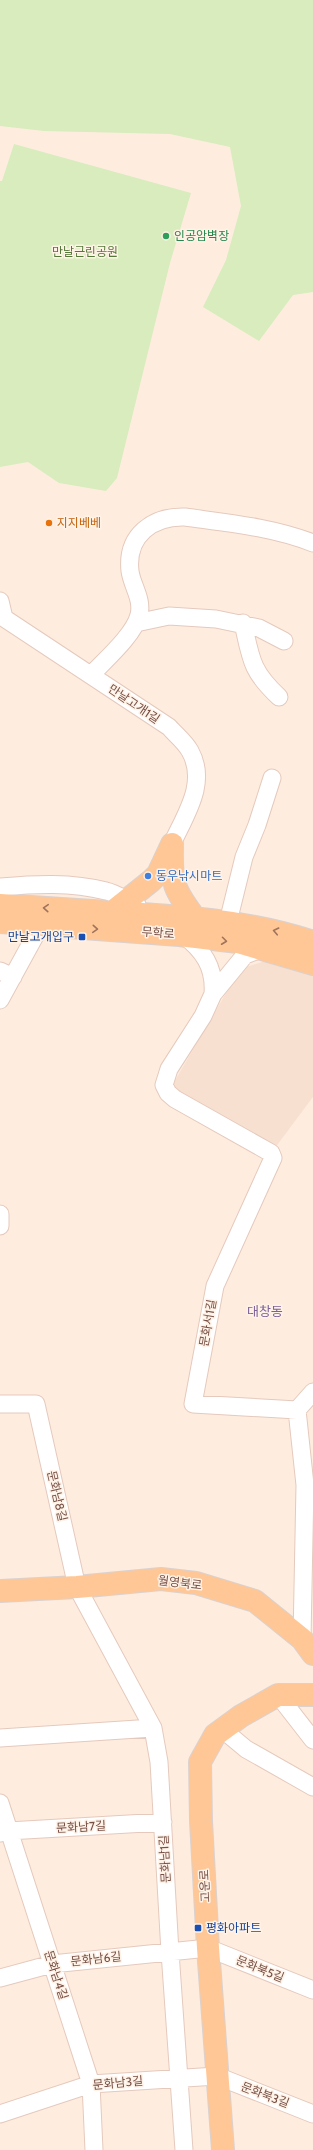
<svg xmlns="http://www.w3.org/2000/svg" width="313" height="2150" font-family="Cabin,'Noto Sans KR',sans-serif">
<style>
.residential{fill:#f8e0d0}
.green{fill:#d8ecbd}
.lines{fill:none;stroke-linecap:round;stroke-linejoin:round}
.minor-casing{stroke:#e5c9bd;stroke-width:19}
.major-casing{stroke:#dbd1cf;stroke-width:24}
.minor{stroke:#fff;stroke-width:17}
.major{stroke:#ffc795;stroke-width:22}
.oneway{stroke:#9f735d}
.leisure-dot{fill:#2e9e5b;stroke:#fff2e7;stroke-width:1.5}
.food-dot{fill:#e8710a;stroke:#fff2e7;stroke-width:1.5}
.shop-dot{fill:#3f7fe0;stroke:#fff2e7;stroke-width:1.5}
.transit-dot{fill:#1a4fb4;stroke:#fff2e7;stroke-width:1.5}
.labels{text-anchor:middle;stroke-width:3;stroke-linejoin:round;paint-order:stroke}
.leisure-label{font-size:12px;fill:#27864d;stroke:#fff2e7;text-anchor:start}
.park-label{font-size:12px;fill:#56773a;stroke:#fff2e7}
.food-label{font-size:12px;fill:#c56008;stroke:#fff2e7;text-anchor:start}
.street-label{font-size:12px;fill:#764f45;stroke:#fff2e7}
.shop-label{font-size:12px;fill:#366cbe;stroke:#fff2e7;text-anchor:start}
.transit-label{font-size:12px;fill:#164399;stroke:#fff2e7;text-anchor:end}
.neighbourhood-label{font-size:13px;fill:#7d609a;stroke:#fff2e7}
</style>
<rect width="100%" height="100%" fill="#feeddf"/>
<!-- residential -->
<path class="residential" d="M268 960 313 974V1097L275 1148 170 1089 240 969Z"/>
<!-- green -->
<path class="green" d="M0 0H313V292L293 295 259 341 203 307 226 260 241 206 230 147 170 134 44 131 0 126Z
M14 144 191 193 170 263 117 478 106 491 59 483 28 462 0 467V181H2Z"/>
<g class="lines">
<!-- minor casing -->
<g class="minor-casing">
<path id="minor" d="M0 601 4 618 169 727C176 735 185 742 190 751 208 783 185 815 172 844
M136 623 169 616 216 619 259 628 284 641
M243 623C251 659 251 671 279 697
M91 675C105 660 134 635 139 615 143 599 132 586 130 571 126 535 153 516 185 517 228 523 272 527 313 543
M0 887C35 884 71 882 106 891 116 893 127 901 137 905
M228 922 244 857 257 825 272 778
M183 935C203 950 215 967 213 994
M261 949 245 955 213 994 203 1016 169 1069 164 1085 168 1093 175 1099 271 1153 273 1158 215 1286 193 1404 297 1410
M0 971 13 977
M0 1000 41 925
M0 1214V1226
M0 1404H36L77 1587 153 1728 159 1762 170 1952 184 2150
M297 1410 305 1485 302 1639
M297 1410 313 1392
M278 1695 313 1740
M222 1729 246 1749 313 1787
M0 1738 153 1728
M0 1803 91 2084 94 2150
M0 1833 8 1831 163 1822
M0 1978 52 1964 208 1948 313 1990
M0 2114 91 2084 217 2076 313 2114"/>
</g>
<!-- major casing -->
<g class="major-casing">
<path id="major" d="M172 847C171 883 174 890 195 918
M0 905C36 907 73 910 109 912 178 916 247 920 313 942
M112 912 151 881 158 874 172 844
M0 922 179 935 238 942 313 964
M0 1591 77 1587 161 1579 196 1583 255 1601 302 1639 313 1654
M223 2150 208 1948 201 1821 200 1762 215 1735 241 1716 278 1695H313"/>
</g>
<!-- minor -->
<use href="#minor" class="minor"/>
<!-- major -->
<use href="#major" class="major"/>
</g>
<!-- one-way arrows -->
<defs><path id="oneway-chevron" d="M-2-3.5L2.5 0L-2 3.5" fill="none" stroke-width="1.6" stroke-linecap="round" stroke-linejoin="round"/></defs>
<g class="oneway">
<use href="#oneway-chevron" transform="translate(46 908) rotate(-176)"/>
<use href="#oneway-chevron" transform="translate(95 929) rotate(4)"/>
<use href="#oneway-chevron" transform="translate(276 931) rotate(-168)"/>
<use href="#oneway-chevron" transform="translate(224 941) rotate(7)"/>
</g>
<!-- markers -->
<circle class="leisure-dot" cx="166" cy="236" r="4"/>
<circle class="food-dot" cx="49" cy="523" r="4"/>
<circle class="shop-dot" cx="148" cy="876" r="4"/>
<g class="transit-dot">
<rect x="78" y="933" width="8" height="8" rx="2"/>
<rect x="194" y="1924" width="8" height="8" rx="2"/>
</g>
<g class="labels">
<!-- leisure labels -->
<g class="leisure-label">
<text x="174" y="240">인공암벽장</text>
</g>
<!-- park labels -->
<g class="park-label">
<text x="85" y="256">만날근린공원</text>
</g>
<!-- food labels -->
<g class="food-label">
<text x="57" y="527">지지베베</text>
</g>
<!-- street labels -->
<g class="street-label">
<text transform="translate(134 704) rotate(34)" y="4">만날고개1길</text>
<text transform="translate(158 933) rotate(4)" y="4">무학로</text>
<text transform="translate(208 1323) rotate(-80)" y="4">문화서1길</text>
<text transform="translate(57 1496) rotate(77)" y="4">문화남8길</text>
<text transform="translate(180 1583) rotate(7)" y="4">월영북로</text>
<text transform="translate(81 1827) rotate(-3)" y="4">문화남7길</text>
<text transform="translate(165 1859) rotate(-93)" y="4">문화남1길</text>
<text transform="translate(205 1886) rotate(-93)" y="4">고운로</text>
<text transform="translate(96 1959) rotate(-6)" y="4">문화남6길</text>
<text transform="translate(260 1969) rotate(22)" y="4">문화북5길</text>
<text transform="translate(56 1975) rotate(72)" y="4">문화남4길</text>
<text transform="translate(118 2083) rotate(-5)" y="4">문화남3길</text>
<text transform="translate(265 2095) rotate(21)" y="4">문화북3길</text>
</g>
<!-- shop labels -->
<g class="shop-label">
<text x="156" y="880">동우낚시마트</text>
</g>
<!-- transit labels -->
<g class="transit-label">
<text x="74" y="941">만날고개입구</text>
<text x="206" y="1932" text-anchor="start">평화아파트</text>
</g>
<!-- neighbourhood labels -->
<g class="neighbourhood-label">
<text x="265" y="1316">대창동</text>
</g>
</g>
</svg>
